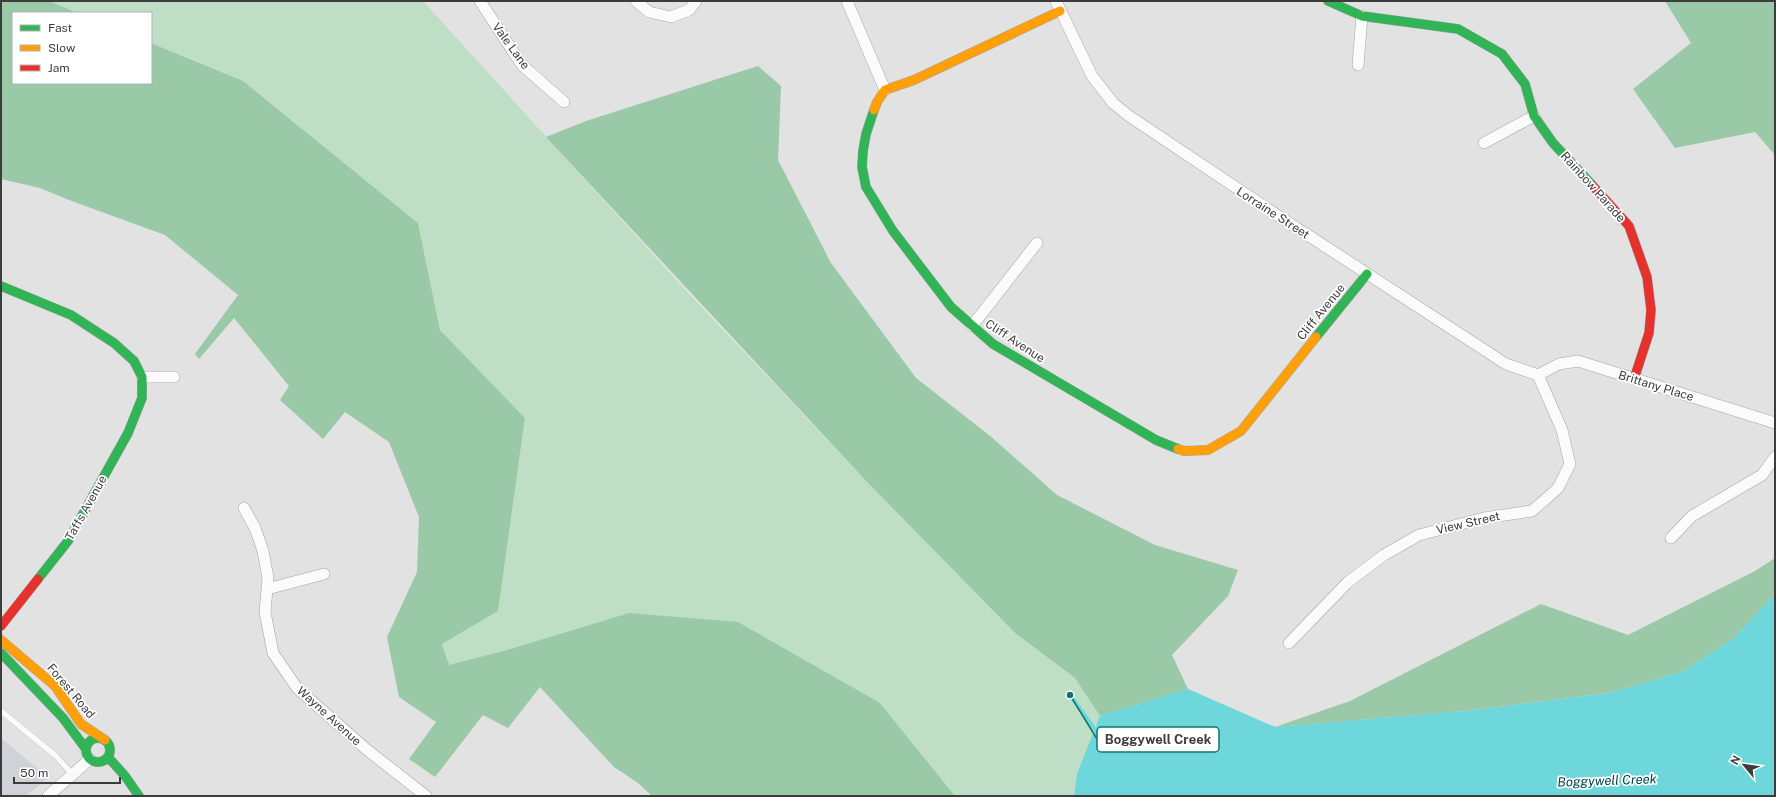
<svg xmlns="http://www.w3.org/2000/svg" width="1776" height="797" font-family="'Public Sans',sans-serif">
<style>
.built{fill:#d1d2d7}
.green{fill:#bedfc6}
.forest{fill:#99c9a7}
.water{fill:#6dd7dc}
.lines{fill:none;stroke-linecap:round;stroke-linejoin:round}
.stream{stroke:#6dd7dc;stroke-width:4}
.lane-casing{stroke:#a4a4a5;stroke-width:6}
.street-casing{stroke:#a4a4a5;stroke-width:12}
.fast-casing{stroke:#a4a4a5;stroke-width:10}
.slow-casing{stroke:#a4a4a5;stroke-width:10}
.jam-casing{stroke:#a4a4a5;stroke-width:10}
.lane{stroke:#fbfbfb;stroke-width:5.5}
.street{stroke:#fbfbfb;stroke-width:11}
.fast{stroke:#30b455;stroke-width:9}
.slow{stroke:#ff9f0a;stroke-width:9}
.jam{stroke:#e5322d;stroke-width:9}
.labels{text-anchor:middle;stroke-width:3.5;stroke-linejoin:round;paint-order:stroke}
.street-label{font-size:12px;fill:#3c3c3c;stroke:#fff}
.water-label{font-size:13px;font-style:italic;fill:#004548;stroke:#fff}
.leader{fill:none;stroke:#0f766e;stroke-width:1.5}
.callout-dot{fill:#0f766e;stroke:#fff;stroke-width:1.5}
.callout{fill:#fff;stroke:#0f766e;stroke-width:1.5}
.callout-label{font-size:13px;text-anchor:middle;font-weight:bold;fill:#3c3c3c}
</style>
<rect width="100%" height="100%" fill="#e2e2e2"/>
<!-- built -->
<path class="built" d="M1 738 49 778 25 796H1Z"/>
<!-- green -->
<path class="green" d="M49 1H423L679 283 869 484 1015 633 1075 678 1100 716 1188 689 1275 727 1465 711 1315 796H955L880 703 507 650 449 666 442 644 498 611 525 418 440 330 418 223 243 81 151 43V13H78Z"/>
<!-- forest -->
<path class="forest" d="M1 1H49L78 13H13V83H151V43L243 81 418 223 440 330 525 418 498 611 442 644 449 665 507 650 629 613 738 622 880 703 955 796H652L638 783 614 767 540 687 508 728 483 715 435 777 409 759 436 722 399 697 387 637 417 572 419 517 389 442 345 412 323 439 280 400 289 386 234 318 199 359 195 354 238 295 165 235 69 200 40 188 1 179Z
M1665 1H1775V155L1755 132 1675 148 1633 89 1691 43Z
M758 66 781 86 778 160 831 263 916 378 989 435 1057 495 1155 545 1238 570 1228 596 1172 655 1188 689 1100 716 1075 678 1015 633 869 484 546 137 586 121Z
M1775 558V594L1734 638 1684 671 1609 693 1465 711 1275 727 1350 701 1541 604 1628 635 1755 571Z"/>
<!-- water -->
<path class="water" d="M1775 594V796H1074L1077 774 1100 716 1188 689 1275 727 1465 711 1609 693 1684 671 1734 638Z"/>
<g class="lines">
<!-- stream -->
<path class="stream" d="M1070 695 1098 734"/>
<!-- lane casing -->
<g class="lane-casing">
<path id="lane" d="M1 711 56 756 72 774"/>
</g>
<!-- street casing -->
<g class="street-casing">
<path id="street" d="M480 1 522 65 564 102
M636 1 649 12 671 17 689 10 696 1
M847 1 885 90
M1056 1 1092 76 1113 103 1129 116 1280 217 1506 364 1538 375
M1358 65 1362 16
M1484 143 1534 116
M972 326 1037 243
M1538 375 1559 364 1578 361 1775 423
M142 377H174
M244 508 255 528 263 551 268 578 265 612 273 653 297 688 366 749 426 796
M1671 538 1692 516 1762 475 1775 457
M267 589 324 574
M1289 643 1348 582 1384 555 1419 535 1484 518 1532 511 1558 488 1570 464 1562 430 1538 375
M48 796 90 759"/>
</g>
<!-- fast casing -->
<g class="fast-casing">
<path id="fast" d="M1328 1 1362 16 1458 29 1502 54 1525 84 1534 116 1553 143 1592 185
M874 110 866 134 863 151 862 167 866 187 893 231 951 307 993 344 1156 440 1178 449
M1 286 71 315 114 343 134 361 142 377V398L128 433 68 541 38 579
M1316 337 1367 274
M1 653 63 718 86 749
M86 750a12 12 0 1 1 24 0a12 12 0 1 1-24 0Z
M108 757 125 776 139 796"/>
</g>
<!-- slow casing -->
<g class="slow-casing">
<path id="slow" d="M874 110 877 102 885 90 914 80 1060 11
M1178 449 1184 451 1208 450 1241 431 1316 337
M1 640 55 686 81 724 105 740"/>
</g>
<!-- jam casing -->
<g class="jam-casing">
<path id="jam" d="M1592 185 1629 226 1647 277 1651 310 1649 333 1634 379
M1 626 38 579"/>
</g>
<!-- lane -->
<use href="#lane" class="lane"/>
<!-- street -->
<use href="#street" class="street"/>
<!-- fast -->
<use href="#fast" class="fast"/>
<!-- slow -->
<use href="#slow" class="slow"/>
<!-- jam -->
<use href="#jam" class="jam"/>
</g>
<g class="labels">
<!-- street labels -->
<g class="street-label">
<text transform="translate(511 46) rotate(54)" y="4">Vale Lane</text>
<text transform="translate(1593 187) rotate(48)" y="4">Rainbow Parade</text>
<text transform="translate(1273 213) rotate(33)" y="4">Lorraine Street</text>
<text transform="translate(1321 312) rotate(-51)" y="4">Cliff Avenue</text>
<text transform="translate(1015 341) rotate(33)" y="4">Cliff Avenue</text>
<text transform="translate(1656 386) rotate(17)" y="4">Brittany Place</text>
<text transform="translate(86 508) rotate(-61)" y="4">Taffs Avenue</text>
<text transform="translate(1468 523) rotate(-13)" y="4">View Street</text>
<text transform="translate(71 691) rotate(50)" y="4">Forest Road</text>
<text transform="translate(329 716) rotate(42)" y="4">Wayne Avenue</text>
</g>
<!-- water labels -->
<g class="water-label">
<text transform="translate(1607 780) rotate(-2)" y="5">Boggywell Creek</text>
</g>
</g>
<!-- callouts -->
<path class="leader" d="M1070 695L1097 739"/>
<circle class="callout-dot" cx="1070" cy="695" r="4"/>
<rect class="callout" x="1097" y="727" width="122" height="25" rx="4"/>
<g class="callout-label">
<text x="1158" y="744">Boggywell Creek</text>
</g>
<!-- border -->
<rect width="1776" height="797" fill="none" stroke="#3c3c3c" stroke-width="4"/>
<!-- legend -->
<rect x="12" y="12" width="140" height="72" fill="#ffffff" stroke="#b1b1b1"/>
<rect x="20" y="25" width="20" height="6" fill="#30b455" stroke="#b1b1b1"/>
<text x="48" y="32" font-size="12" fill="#3c3c3c">Fast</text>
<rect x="20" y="45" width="20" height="6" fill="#ff9f0a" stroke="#b1b1b1"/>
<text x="48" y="52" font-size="12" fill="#3c3c3c">Slow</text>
<rect x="20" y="65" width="20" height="6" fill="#e5322d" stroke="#b1b1b1"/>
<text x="48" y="72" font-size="12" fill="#3c3c3c">Jam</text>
<!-- north arrow -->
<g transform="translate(1744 765) rotate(299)" stroke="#ffffff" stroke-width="3" paint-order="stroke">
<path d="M0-3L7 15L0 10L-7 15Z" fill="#3c3c3c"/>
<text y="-6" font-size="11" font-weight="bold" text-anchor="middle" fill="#3c3c3c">N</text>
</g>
<!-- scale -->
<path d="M14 777v6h106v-6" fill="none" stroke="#3c3c3c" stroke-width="2"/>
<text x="20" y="777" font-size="12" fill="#3c3c3c" stroke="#ffffff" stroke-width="3" paint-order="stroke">50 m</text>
</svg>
